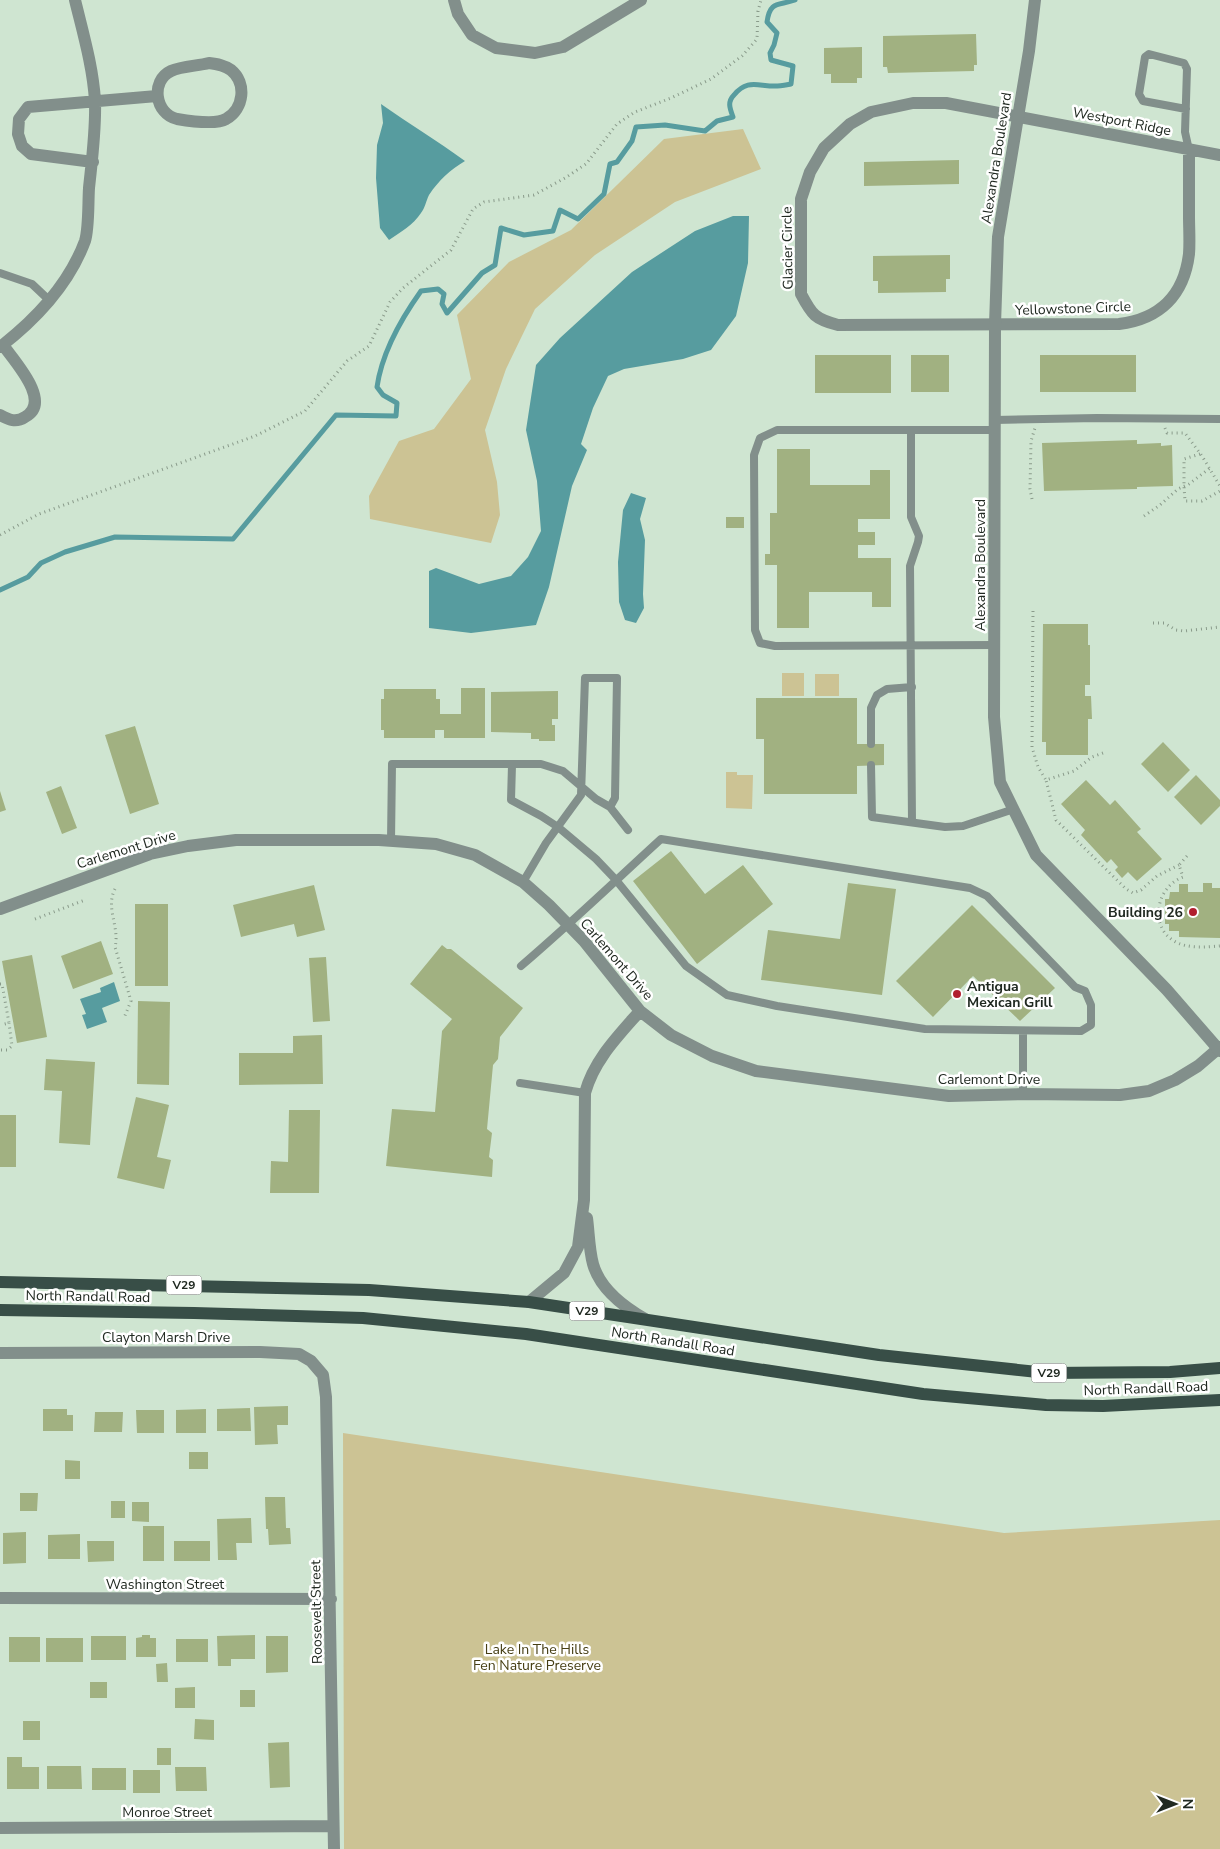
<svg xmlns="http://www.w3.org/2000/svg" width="1220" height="1849" font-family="'Nunito Sans',sans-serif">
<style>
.green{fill:#ccc394}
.water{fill:#579c9f}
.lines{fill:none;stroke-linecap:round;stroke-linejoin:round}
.stream{stroke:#579c9f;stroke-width:5}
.building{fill:#a1b181}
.path{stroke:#8a9b8b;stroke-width:3;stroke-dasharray:1 4;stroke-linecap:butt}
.service{stroke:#828f8b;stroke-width:8}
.minor{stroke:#828f8b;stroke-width:12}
.tertiary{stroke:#828f8b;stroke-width:12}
.primary{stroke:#384e47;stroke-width:12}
.poi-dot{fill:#b11e2e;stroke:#fff;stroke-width:2}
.labels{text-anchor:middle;stroke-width:5;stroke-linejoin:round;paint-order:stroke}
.shield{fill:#fff;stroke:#636964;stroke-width:1}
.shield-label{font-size:12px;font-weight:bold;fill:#202921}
.street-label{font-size:14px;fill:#202921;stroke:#fff}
.poi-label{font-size:14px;font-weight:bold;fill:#202921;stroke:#fff;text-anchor:end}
.park-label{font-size:14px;fill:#463e14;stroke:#fff}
</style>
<rect width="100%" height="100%" fill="#cfe5d1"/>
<!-- green -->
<path class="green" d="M743 129 761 169 675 202 595 255 535 309 506 369 485 430 497 482 500 515 491 543 370 519 369 496 399 441 434 429 471 379 457 315 509 262 571 230 664 139Z
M782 673H804V696H782Z
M815 674H839V696H815Z
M726 772H737V775H753L752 809 726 808Z
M343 1433 1004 1533 1220 1520V1849H344Z"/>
<!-- water -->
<path class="water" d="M381 104C409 124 438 141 465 161 450 170 439 180 429 195 426 201 425 208 421 213 413 225 401 232 389 240L380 228 376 178 377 145 383 123Z
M733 216H749L748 263 736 316 711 350 683 359 624 369 608 376 593 408 581 444 587 450 572 486 549 587 536 625 471 633 429 628V571L436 568 479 584 511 576 528 557 541 531 537 481 526 430 536 365 560 338 632 272 695 231Z
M631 493 646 498 640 519 645 540 643 594 644 608 636 623 625 620 619 602 618 562 623 510Z
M114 982 120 1001 102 1008 107 1022 87 1029 82 1015 86 1014 80 999 101 992 100 988Z"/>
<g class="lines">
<!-- stream -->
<path class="stream" d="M0 590 28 577 41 563 65 552 115 537 233 539 336 415 396 416 397 403 383 395 377 387C382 352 401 319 421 291L438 289 444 294 442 304 447 313 482 273 495 265 501 228 524 235 553 231 560 210 578 219 604 194 610 164 617 162 632 141 636 127 665 125 705 131 717 121 733 117C730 109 727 102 734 95 747 79 757 86 775 86 780 86 785 85 791 84L793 66 771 60 770 53 774 45 777 33 767 22C770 0 779 6 795 0"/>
</g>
<!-- building -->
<path class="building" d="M976 34 977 65H974V71L888 73 887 67H883V36Z
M862 47V78H857V83H831V74H824V48Z
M959 160V184L864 186V162Z
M950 255V279H946V292L878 293V281H873V256Z
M815 355H891V393H815Z
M911 355H949V392H911Z
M1040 355H1136V392H1040Z
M1137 440V444L1161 443V446L1172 445 1173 486 1137 487V489L1044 491 1042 443Z
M777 449H810V485H870V470H890V519H858V532H875V545H858V558H891V607H872V592H809V628H777V565H765V554H770V513H777Z
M726 517H744V528H726Z
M1043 624H1088V645H1090V685H1085V696H1091L1092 719H1088V755H1046V742H1042Z
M461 688H485V738H444V730H435V738H384V730H381V699H384V689H436V699H440V714H461Z
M558 691V719H552V725H555V741H539V739H531V733L491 732V692Z
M756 698H857V744H884V765L857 766V794H764V739H756Z
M135 726 159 804 130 814 105 735Z
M1163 742 1190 770 1168 792 1141 764Z
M1196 775 1220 800V806L1201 825 1174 797Z
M1086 780 1110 805 1115 800 1141 829 1137 832 1162 859 1137 881 1128 872 1122 878 1115 870 1118 867 1111 859 1107 863 1081 835 1085 830 1061 804Z
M61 786 77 828 62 834 46 792Z
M0 791 6 810 0 812Z
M671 851 705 894 743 865 773 904 697 964 633 881Z
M848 883 896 889 882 995 761 980 768 930 840 939Z
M1203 883H1212V888H1220V938L1179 937V931H1169V924H1165V899H1169L1170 892H1179V884H1188V892H1203Z
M314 885 325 930 297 937 294 924 241 937 233 905Z
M135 904H168V986H135Z
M972 905 1055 988 1020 1021 973 976 933 1017 896 981Z
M101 941 113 974 73 989 61 956Z
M442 945 447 949H451L523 1008 500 1037 498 1059 493 1065 487 1129 492 1133 489 1157 493 1160 492 1177 386 1166 392 1109 435 1112 442 1031 452 1019 410 984Z
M32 955 47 1037 17 1043 2 961Z
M326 957 330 1021 313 1022 309 958Z
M138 1001 170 1002 169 1085 137 1084Z
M322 1035 323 1084 239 1085V1053H293V1036Z
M46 1059 95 1062 90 1145 59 1143 62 1091 44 1090Z
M136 1097 169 1105 157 1157 171 1160 164 1189 117 1178Z
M289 1110H320L319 1193H270L271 1161 288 1162Z
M0 1115H16V1167H0Z
M288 1406V1425H277L278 1444 255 1445 254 1407Z
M250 1408 251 1431H217V1409Z
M43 1409H67V1415H73V1431H43Z
M206 1409V1433H176V1410Z
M136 1410H164V1433H137Z
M95 1412H123L122 1432H94Z
M189 1452H208V1469H189Z
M65 1460 80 1461V1479H65Z
M20 1493H38L37 1511H20Z
M265 1497H285L286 1528H290L291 1544 269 1545 268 1529H266Z
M111 1501H125V1518H111Z
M132 1502H149V1522L132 1521Z
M251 1518 252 1543H236L237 1560H218L217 1519Z
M143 1526H164V1561H143Z
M26 1532V1563L3 1564V1533Z
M80 1534V1559H48V1535Z
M87 1541H114V1561L88 1562Z
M174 1541H210V1561H174Z
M142 1635H150V1638H156V1657H136V1638L142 1637Z
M255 1635V1659H231V1666H218L217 1636Z
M91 1636H126V1660H91Z
M266 1636H288V1672L266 1673Z
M9 1637H40V1662H9Z
M46 1638H83V1662H46Z
M176 1639H208V1662H176Z
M167 1663 168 1682H157L156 1664Z
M90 1682H107V1698H90Z
M195 1687V1708H175V1688Z
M240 1690H255V1707H240Z
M195 1719 214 1720V1740L194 1739Z
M23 1721H40V1740H23Z
M289 1742 290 1787 270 1788 268 1743Z
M157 1748H171V1765H157Z
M7 1757H22V1767H39V1789H7Z
M47 1766H81L82 1789H47Z
M175 1767H206L207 1791H176Z
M92 1768H126V1790H92Z
M133 1770H160V1793H133Z"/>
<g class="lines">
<!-- path -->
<path class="path" d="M1165 428 1167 433H1185L1202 456 1220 486
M1200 454 1184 459V487L1185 501H1202L1220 491
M1032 499 1030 489 1031 441 1035 428
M1144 516 1160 505 1178 489 1189 484 1210 468
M0 535 39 514 255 436 305 411 347 361 369 346 390 302 403 288 451 250 473 209 484 202 534 195 565 178 586 164 617 124 635 112 671 98 711 79 742 56 757 39 758 11 761 0
M1033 611 1032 747 1038 767 1046 780
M1153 623H1164L1176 630 1184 631 1220 627
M1103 753 1092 757 1074 771 1046 780 1056 820 1126 889 1133 893 1141 890 1157 876 1179 865
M1187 856 1179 865 1183 877C1156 887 1149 926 1174 941 1187 949 1206 947 1220 946
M115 889C105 908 120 927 115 947L131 1001 124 1018
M35 919 85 900
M0 984H2L9 1023 1 1025
M1 1050H7L12 1046 9 1023"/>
<!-- service -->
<path class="service" d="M1186 109 1143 101 1139 94 1145 57 1149 54 1184 63 1187 69 1185 132 1189 150
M0 273 32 284 50 301
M995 420 1097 418 1220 419
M911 431V517L919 536 918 542 910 566 912 822
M995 645 775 646 760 643 755 630 754 455 760 438 777 430H995
M871 744V708L877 695 887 689 912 687
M512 765 511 800 541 816 558 827 596 859 616 880 686 966 727 995 777 1006 925 1029 1081 1031 1091 1025V1005L1085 991 1075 987 987 896 970 888 661 839C614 882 569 925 521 966
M871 765 872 817 945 827 963 826 1014 809
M391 841 392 764H541L563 771 596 799 610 807 628 830
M523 882 546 843 581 795 585 678H617L615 798 610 807
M1023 1031V1094
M520 1083 585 1093"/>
<!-- minor -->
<path class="minor" d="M454 0 458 14 472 35 496 48 535 53 563 47 641 0
M209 63C217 64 224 65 231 70 247 83 244 109 226 119 216 125 189 121 177 119 155 114 150 81 171 71 182 66 198 66 209 63Z
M1189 150C1189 172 1189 194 1189 216 1189 228 1190 242 1189 254 1184 295 1160 319 1119 324L838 325C815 319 812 315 801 294V199L810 172 824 148 850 124 871 112 913 103H946L1220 155
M93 162 31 154 22 146 18 134 19 119 28 107 157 96
M0 347C35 320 69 284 85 241 89 228 88 204 89 188 92 159 96 130 95 101 93 67 83 33 75 0
M0 415C9 420 16 423 25 417 53 402 14 361 3 345
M0 909 150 854 188 846 236 840H379L436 844 475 855 523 882 549 905 584 941 640 1011 671 1035 712 1056 756 1071 949 1096 1023 1094 1120 1095 1149 1091 1175 1080 1198 1066 1220 1047
M587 1218C589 1233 589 1249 593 1264 600 1289 624 1307 645 1319
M529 1302 564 1273 578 1247 584 1200 585 1093C594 1060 618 1036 640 1011
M0 1353 260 1352 299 1354 311 1361 323 1375 326 1397 334 1849
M0 1598 331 1599
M0 1828 333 1826"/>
<!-- tertiary -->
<path class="tertiary" d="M1035 0 1029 51 998 237 995 325 994 717 1000 782 1036 855 1167 990 1220 1051"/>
<!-- primary -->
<path class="primary" d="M0 1282 369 1290 529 1302 879 1355 1047 1373 1170 1372 1220 1368
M0 1310 194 1313 363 1318 526 1334 923 1394 1046 1405 1103 1406 1220 1400"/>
</g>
<!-- markers -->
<g class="poi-dot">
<circle cx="1193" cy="912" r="5"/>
<circle cx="957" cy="994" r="5"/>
</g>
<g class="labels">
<!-- shield labels -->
<g class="shield">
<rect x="166.5" y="1275.5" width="35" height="19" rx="4"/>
<rect x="569.5" y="1301.5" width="35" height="19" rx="4"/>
<rect x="1031.5" y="1363.5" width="35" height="19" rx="4"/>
</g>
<g class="shield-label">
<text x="184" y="1289">V29</text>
<text x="587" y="1315">V29</text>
<text x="1049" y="1377">V29</text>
</g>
<!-- street labels -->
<g class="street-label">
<text transform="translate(1122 121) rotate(11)" y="5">Westport Ridge</text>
<text transform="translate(996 158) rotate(-81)" y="5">Alexandra Boulevard</text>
<text transform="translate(787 248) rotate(-91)" y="5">Glacier Circle</text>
<text transform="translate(1073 308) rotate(-2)" y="5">Yellowstone Circle</text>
<text transform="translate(980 565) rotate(-90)" y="5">Alexandra Boulevard</text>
<text transform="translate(126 849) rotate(-17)" y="5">Carlemont Drive</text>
<text transform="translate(617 959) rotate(49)" y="5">Carlemont Drive</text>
<text x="989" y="1084">Carlemont Drive</text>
<text transform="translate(88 1296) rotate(1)" y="5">North Randall Road</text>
<text x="166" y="1342">Clayton Marsh Drive</text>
<text transform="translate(673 1341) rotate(9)" y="5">North Randall Road</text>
<text transform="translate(1146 1388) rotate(-2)" y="5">North Randall Road</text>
<text x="165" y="1589">Washington Street</text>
<text transform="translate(316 1612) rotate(-91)" y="5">Roosevelt Street</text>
<text x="167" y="1817">Monroe Street</text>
</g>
<!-- poi labels -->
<g class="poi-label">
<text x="1183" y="917">Building 26</text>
<text x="967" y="991" text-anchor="start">Antigua<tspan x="967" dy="16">Mexican Grill</tspan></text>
</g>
<!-- park labels -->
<g class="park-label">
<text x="537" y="1654">Lake In The Hills<tspan x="537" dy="16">Fen Nature Preserve</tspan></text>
</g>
</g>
<!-- north arrow -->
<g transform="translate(1175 1804) rotate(90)" stroke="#ffffff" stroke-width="4" paint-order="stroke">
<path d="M0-4L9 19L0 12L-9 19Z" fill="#202921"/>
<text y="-8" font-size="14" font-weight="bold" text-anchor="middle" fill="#202921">N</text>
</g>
</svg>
